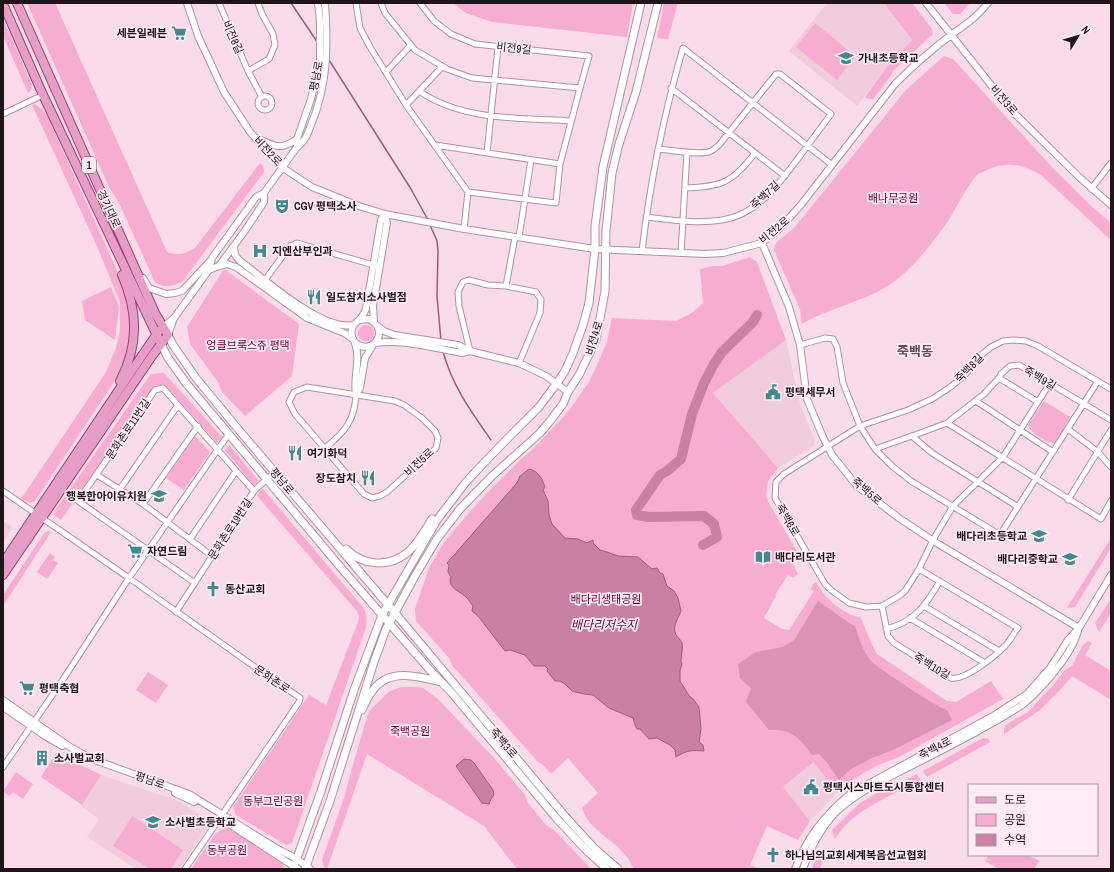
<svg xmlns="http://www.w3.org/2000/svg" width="1114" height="872" font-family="'Archivo Narrow','Noto Sans KR',sans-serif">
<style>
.built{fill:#f1ccdd}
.green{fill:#f7acd1}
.forest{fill:#dc91b7}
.water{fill:#ca80a5;stroke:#97607b}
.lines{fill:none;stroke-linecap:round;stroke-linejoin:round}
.stream{stroke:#97607b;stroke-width:1.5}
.river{stroke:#ca80a5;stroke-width:10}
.minor-casing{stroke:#af93a0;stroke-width:7}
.tertiary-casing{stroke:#af93a0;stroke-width:8}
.secondary-casing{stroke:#af93a0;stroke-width:9}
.primary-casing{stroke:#964371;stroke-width:10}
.minor{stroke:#fff;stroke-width:5}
.tertiary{stroke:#fff;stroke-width:6}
.secondary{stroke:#fff;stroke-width:7}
.primary{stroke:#e69dc6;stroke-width:8}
.labels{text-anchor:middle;stroke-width:3.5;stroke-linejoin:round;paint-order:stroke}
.shield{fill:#feecf4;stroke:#62565b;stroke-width:1}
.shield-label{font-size:10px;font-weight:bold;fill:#1f1519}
.poi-label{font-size:11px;font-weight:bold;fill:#1f1519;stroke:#feecf4;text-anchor:start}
.street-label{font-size:11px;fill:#1f1519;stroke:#feecf4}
.park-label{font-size:11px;fill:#5a003a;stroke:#feecf4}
.water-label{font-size:12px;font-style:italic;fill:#4e0c34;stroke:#feecf4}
.quarter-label{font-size:13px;font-weight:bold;fill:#664d59;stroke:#feecf4}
</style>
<rect width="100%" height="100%" fill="#f9dbe9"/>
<!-- built -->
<path class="built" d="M827 3H884L912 40 889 64 857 106 789 51Z
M786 340 800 404 815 441 814 446 778 468 713 393Z
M3 521 13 528 3 543Z
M815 762 837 793 810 821 783 787Z
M101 775 176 800 208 819 209 824 180 869H136L87 837 99 819 81 806Z"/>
<!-- green -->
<path class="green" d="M27 3H55L167 252C179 256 185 254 195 248L260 163 263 166 264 172 182 282C172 286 164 289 155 282L119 203 110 189Z
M453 3H633L627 37 492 22 466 13Z
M664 3H678L668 39 657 38Z
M884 3H912L932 29 933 34 894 70 885 84 873 99H868L865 97 889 64 912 40Z
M944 3H970L960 14H953Z
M3 19 32 85 31 90 28 93 3 36Z
M815 23 855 56 837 80 796 47Z
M944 56 953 59 1051 166 1090 205 1111 223V240L1041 175C1024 165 1008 161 989 169 986 171 981 172 978 174 969 183 957 206 950 218 938 236 918 262 901 276 872 301 834 305 802 324L800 309 774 250 776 243 795 227 906 90Z
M35 104 43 110 48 118 124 286C126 295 130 304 131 313 133 339 124 363 112 385L35 501 29 503 21 499 106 372 116 348 120 331V302L96 244 32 105Z
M750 257 757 262 786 340 713 393 778 468 768 481 766 497 771 507 798 553 790 558 798 574 793 578 788 575 775 595 776 596 764 618 782 629 789 630 814 591 810 589 813 586 812 585 816 582C825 599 843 614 861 618L871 643 877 654 947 701 956 702 991 681 1003 699 897 758C872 766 857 776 837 793L814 762 783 787 810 821 798 840 767 826 750 865 760 869H634C631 865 630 860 626 856 613 839 588 829 582 808L598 793 568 758 551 774 543 765 537 761 452 665 449 658 416 621 415 609 429 568 445 541 461 522 486 494 521 459 532 450 568 412 589 382 597 365 607 342 612 318 676 321 692 313 703 303 700 269 713 266H722Z
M224 269 299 324 292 376 245 416 222 392 218 382 190 344 187 327Z
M111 287 119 307 115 340 85 320 82 301Z
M358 333a8 8 0 1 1 16 0a8 8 0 1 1-16 0Z
M164 373 222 437 217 443 165 385H155L61 520 55 516 54 512 151 374Z
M1044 401 1070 417 1055 443C1047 444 1030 432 1028 425Z
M195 436 210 452 184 490 166 478Z
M229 445 258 480 254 486 225 450Z
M262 488 361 605C367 612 367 618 366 627L292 843 286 845 236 815 233 807 309 695 326 705 358 622 359 617 357 611 258 497 257 496Z
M48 531 51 532 3 606V595L45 532Z
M1111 538V548L1075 607 1067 608Z
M50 553 55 557 53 560 58 563 47 579 37 572Z
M1111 599V613L1099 632 1095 623Z
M1088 641 1092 643 1085 655 1111 671V700L1072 676 1061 689 1040 710 1004 734V728L1007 724 1028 712 1055 683 1064 671 1072 666 1083 645Z
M148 672 168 685 156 703 136 690Z
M401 687H417L423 688 438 699 493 757 525 795 528 803 546 825 554 830 591 869H517L484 826 367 754 327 869H325L322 860 344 798 354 761 369 711 390 691Z
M983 738 989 739 990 742 927 777 923 771Z
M56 753 101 775 82 805 41 777Z
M16 772 33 784 23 799 13 792 9 796 3 791Z
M917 774 921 781C893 794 851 811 835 839L832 830 860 803 894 783 904 781Z
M132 816 183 850 171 869H150L113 846Z
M225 826 282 863 285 869H191L216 833Z
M825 848 828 850 820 869H812L818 852Z
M989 855H1028L1039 861 1034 869H999L985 861Z"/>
<!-- forest -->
<path class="forest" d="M818 601 849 623 855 626C859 638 863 653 872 662 880 669 939 709 947 710L952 720 893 750 872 758 851 769 839 780 828 764 819 754 812 755C800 738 790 728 769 730L746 702 751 688 740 678 738 664 756 652 783 647 794 640Z"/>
<!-- water -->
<path class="water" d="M529 469C538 471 542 478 545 487L543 490 548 501 549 515 552 524 565 538 578 539 587 543 593 540V543L600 550 607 552 618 556 638 557 652 569 657 568 660 573 663 574 667 586 674 591 678 598 681 611C678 619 672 626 676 635 678 638 681 640 682 643 683 648 681 657 681 662L682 664 680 670V681L690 697 693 699 699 707 701 729 699 742 703 745 704 751C692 750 687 750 676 757L675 750 670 745 657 738 649 739 640 729H637L635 725 633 718 609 708 593 695 584 694 572 691 565 684 560 681H555L547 671 548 669 545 666H534L525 655 510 650 505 651 478 616 472 611 473 606C471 604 469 600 467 598 461 591 447 589 451 577L448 572 449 565 447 563 516 484 519 479V477Z
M464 759 471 760 474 763 493 790 494 795 491 799 489 804 482 803 456 766Z"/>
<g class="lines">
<!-- stream -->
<path class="stream" d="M291 3 318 43
M329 60 411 189 428 220
M430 225 437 241 438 251 437 296 441 341
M443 351C451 384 472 413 491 440"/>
<!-- river -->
<path class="river" d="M703 545 717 537 714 524 704 516 649 517 637 515 636 510 660 475 667 471 681 459 692 414 704 383 714 364 722 352 753 322 757 315"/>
<!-- minor casing -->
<g class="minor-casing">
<path id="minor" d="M219 3 248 71 262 97
M356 3 360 28 370 47 406 105 468 192
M381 3 385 13 415 50 447 69 472 78 580 88
M420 3 434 21 451 34 475 44 589 56 580 88 560 164 556 203 468 192 464 229
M248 71 269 59 275 45 273 34 262 14 258 3
M386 72 411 45
M671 88 785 176
M419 91C462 121 521 118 571 121
M258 103a7 7 0 1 1 14 0a7 7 0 1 1-14 0Z
M406 105 442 67
M3 114 43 95
M435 145 560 164
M487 153 498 47
M685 188C722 187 733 182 755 153
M1091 189 1111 163
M646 217C672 220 697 224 722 220 758 215 780 182 800 156 810 142 821 128 831 114L780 74H776L719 145C716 147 714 150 711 151 701 156 670 150 658 149
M515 237 506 286 536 292 541 300 540 313 519 363
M519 237 531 160
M642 251C650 182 664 114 683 48L832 165
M681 253 687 152
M265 280 290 246 297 243 377 266
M800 345 825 338 833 339 837 347 843 383 860 426 875 449 892 466 911 481 1000 535 1098 381
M470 351 459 306 458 292 463 282 469 280 488 285 506 286
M999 378 1038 402
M1050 383 1003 457 953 506 933 540 919 569 905 591 899 596 882 606 866 607 849 603 831 590 825 584 775 498 776 482 784 474 860 426 908 410 932 399 949 388 964 376 980 356 991 347 1003 341 1014 340 1026 341 1038 346 1111 389
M307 387 395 401 404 405 422 418 435 431 438 438 436 448 387 492 380 496 372 498 364 494 295 414 289 402 294 392Z
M976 401 1053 452
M947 423 1101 519 1111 501
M1068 429 1098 452 1111 467
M912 436 932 453 1018 507
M325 448C345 432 355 420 356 394
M875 449 912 436 947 423 984 394 999 378 1001 374 1010 366 1019 365 1111 420
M97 475 143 504 212 556
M120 489 178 405
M3 491 129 578 218 449 229 434
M1068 500 1111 430
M143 504 198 426
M190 539 236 471
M195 583 78 501 155 390 163 388 254 491
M882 606 888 636 894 643 951 678C965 681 995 656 1005 646 1010 641 1013 634 1018 628L919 569
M924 606 999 651
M176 612 254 491 259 486 275 472
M910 618 985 663
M886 629C915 622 926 605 940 581
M3 767 64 678 129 578 269 677 296 695 300 698 299 702 185 869"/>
</g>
<!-- tertiary casing -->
<g class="tertiary-casing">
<path id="tertiary" d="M187 3 198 36 224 92 250 132 283 168 312 187 359 206 385 214 464 229 595 249 705 254 723 253 762 243 779 229 800 206 895 84C912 67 931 50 951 35 966 24 976 18 988 3
M926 3 1010 109 1078 176 1111 205
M257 138C274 146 280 151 297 139
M297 147V139L311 99 320 60V22L318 3
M762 243 789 307 800 345 807 399 823 437 832 455 857 486 899 518 935 542 1079 628
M234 246 235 255 239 260C264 279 322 331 353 325
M219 266 227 264 236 267 307 318 344 333 353 339
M209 270 219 266 244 232 264 202V193
M143 278 149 288 166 294 175 293 182 291 211 260
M360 320 369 319C393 333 368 358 354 341 352 338 351 333 352 329 353 324 356 323 359 320 362 318 364 313 366 309L381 220 385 214
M374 322 373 306 387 223 385 214
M378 326 384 331 394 335 458 345 470 351 519 363 546 376 568 392
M163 327 174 318 209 270 212 258 256 197 264 193 297 147C305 142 308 133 311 125 328 85 328 45 325 3
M168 335 174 318
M355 343C361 361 353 376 356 394
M375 343C403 339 434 348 462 353L470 351
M356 394 360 388 365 358 373 345
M3 700 70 747 92 759 189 794 276 848 297 859 310 869
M3 707 45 736 62 746
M175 793 194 802
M229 824 298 869
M795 869C807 837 824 816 850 794L993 716 1027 694 1050 668 1068 640 1079 628 1111 575
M803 869C810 849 821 828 836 812 854 795 876 784 897 773 925 759 953 745 980 730 994 722 1009 714 1022 705 1033 697 1043 685 1052 675 1063 661 1073 648 1078 631"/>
</g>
<!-- secondary casing -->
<g class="secondary-casing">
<path id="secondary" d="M168 335 173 345 196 378 238 429 395 613 564 815 595 849 618 869
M161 344 168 358 186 383 342 569 429 669 451 692 557 819 588 852 607 869
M346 549C363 566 389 568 408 552 418 543 425 530 432 519
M362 710C365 703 368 696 373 690 389 668 418 676 441 682
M293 869 321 791 354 690 382 615 437 520 466 482 482 465 506 440 539 407 557 383 565 371 573 353 583 325 589 303 595 249V226L603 167 641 3
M305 869 330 801 374 662 386 629 415 576 437 539 460 509 492 476 540 433 550 421 563 404 568 392 579 375 596 340 605 291 606 231 612 173 619 144 636 92 658 3"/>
</g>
<!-- primary casing -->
<g class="primary-casing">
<path id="primary" d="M3 4 43 95 161 344
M120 381C139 345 138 311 122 275
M3 563 141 357 159 331
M3 575 152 356 168 335 155 313 17 3"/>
</g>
<!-- minor -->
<use href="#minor" class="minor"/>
<!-- tertiary -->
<use href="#tertiary" class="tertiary"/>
<!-- secondary -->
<use href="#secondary" class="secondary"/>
<!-- primary -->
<use href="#primary" class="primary"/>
</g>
<!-- icons -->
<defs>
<g id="supermarket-bare" transform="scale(1.2)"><path d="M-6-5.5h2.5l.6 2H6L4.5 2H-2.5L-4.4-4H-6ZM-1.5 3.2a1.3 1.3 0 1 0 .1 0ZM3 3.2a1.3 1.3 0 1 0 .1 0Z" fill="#41898c" stroke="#feecf4" stroke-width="2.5" paint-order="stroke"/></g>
<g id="school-bare" transform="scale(1.2)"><path d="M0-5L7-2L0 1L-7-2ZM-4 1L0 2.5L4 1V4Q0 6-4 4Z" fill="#41898c" stroke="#feecf4" stroke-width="2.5" paint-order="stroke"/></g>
<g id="theatre-bare" transform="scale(1.2)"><path d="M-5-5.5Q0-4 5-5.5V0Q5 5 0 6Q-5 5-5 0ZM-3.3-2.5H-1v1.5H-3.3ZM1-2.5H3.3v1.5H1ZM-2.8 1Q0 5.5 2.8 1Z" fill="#41898c" stroke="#feecf4" stroke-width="2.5" paint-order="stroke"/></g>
<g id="hospital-bare" transform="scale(1.2)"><path d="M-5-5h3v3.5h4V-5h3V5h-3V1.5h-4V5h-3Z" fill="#41898c" stroke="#feecf4" stroke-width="2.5" paint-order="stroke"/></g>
<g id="restaurant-bare" transform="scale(1.2)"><path d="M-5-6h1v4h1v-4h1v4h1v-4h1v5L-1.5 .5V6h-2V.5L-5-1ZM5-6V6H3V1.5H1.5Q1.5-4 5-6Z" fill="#41898c" stroke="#feecf4" stroke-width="2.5" paint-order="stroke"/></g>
<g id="civic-bare" transform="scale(1.2)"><path d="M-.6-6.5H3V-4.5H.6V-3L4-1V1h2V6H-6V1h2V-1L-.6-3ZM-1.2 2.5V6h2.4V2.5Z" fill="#41898c" stroke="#feecf4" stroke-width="2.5" paint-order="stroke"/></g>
<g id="library-bare" transform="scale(1.2)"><path d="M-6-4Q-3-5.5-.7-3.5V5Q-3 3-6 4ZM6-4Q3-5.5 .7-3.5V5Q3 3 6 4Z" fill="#41898c" stroke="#feecf4" stroke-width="2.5" paint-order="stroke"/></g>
<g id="church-bare" transform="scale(1.2)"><path d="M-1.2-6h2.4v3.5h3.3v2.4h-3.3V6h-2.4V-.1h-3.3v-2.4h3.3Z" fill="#41898c" stroke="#feecf4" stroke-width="2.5" paint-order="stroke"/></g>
<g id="building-bare" transform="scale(1.2)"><path d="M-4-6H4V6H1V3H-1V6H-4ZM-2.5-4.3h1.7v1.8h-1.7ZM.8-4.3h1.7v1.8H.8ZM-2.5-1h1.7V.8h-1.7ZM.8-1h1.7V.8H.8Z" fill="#41898c" stroke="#feecf4" stroke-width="2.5" paint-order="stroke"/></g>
</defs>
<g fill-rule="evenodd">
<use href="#supermarket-bare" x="179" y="33"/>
<use href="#school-bare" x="846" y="58"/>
<use href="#theatre-bare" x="282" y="206"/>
<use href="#hospital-bare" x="260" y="251"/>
<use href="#restaurant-bare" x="314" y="297"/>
<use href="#civic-bare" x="773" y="392"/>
<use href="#restaurant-bare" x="295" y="453"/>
<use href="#restaurant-bare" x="368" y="478"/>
<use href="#school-bare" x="159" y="496"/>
<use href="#school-bare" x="1039" y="536"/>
<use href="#supermarket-bare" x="135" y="551"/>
<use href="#library-bare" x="763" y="557"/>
<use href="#school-bare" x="1070" y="559"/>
<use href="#church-bare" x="213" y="589"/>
<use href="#supermarket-bare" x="27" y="688"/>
<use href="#building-bare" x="42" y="758"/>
<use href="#civic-bare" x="811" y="787"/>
<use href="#school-bare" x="153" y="822"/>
<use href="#church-bare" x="773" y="855"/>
</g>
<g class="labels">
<!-- shield labels -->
<rect class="shield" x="82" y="157" width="14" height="16" rx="3"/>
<g class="shield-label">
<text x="89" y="169">1</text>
</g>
<!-- poi labels -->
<g class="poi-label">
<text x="167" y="37" text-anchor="end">세븐일레븐</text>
<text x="858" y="62">가내초등학교</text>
<text x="294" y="210">CGV 평택소사</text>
<text x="272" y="255">지엔산부인과</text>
<text x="326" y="301">일도참치소사벌점</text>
<text x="785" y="396">평택세무서</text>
<text x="307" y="457">여기화덕</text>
<text x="356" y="482" text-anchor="end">장도참치</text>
<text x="147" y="500" text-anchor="end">행복한아이유치원</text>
<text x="1027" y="540" text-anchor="end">배다리초등학교</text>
<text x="147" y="555">자연드림</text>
<text x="775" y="561">배다리도서관</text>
<text x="1058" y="563" text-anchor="end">배다리중학교</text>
<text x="225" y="593">동산교회</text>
<text x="39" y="692">평택축협</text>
<text x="54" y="762">소사벌교회</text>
<text x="823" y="791">평택시스마트도시통합센터</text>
<text x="165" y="826">소사벌초등학교</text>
<text x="785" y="859">하나님의교회세계복음선교협회</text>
</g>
<!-- street labels -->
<g class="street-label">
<text transform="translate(233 37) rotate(66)" y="4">비전8길</text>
<text transform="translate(514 48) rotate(6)" y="4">비전9길</text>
<text transform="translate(316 76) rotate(-79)" y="4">평남로</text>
<text transform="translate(1004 100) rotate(49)" y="4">비전3로</text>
<text transform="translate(268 151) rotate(47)" y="4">비전2로</text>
<text transform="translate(765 195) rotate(-43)" y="4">죽백7길</text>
<text transform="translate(109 209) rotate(65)" y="4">경기대로</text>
<text transform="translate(774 230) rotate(-39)" y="4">비전2로</text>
<text transform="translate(594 338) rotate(-73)" y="4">비전4로</text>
<text transform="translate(969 368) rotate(-46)" y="4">죽백8길</text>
<text transform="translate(1040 378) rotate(31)" y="4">죽백9길</text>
<text transform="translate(128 429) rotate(-56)" y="4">문화촌로11번길</text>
<text transform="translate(419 462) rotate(-43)" y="4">비전5로</text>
<text transform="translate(282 481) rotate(50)" y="4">평남로</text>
<text transform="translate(867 491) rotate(41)" y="4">죽백5로</text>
<text transform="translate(788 520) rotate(60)" y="4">죽백6로</text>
<text transform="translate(230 529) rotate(-57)" y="4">문화촌로19번길</text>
<text transform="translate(932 666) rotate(31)" y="4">죽백10길</text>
<text transform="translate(272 679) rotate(34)" y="4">문화촌로</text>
<text transform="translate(504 743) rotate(50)" y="4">죽백3로</text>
<text transform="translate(935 748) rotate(-28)" y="4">죽백4로</text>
<text transform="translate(150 780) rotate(19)" y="4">평남로</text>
</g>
<!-- park labels -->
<g class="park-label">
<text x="893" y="202">배나무공원</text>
<text x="248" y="349">엉클브룩스쥬 평택</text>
<text x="606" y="603">배다리생태공원</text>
<text x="410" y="735">죽백공원</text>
<text x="273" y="805">동부그린공원</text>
<text x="227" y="854">동부공원</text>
</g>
<!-- water labels -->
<g class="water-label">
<text x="604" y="629">배다리저수지</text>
</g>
<!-- quarter labels -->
<g class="quarter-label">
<text x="915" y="356">죽백동</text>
</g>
</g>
<!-- border -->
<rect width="1114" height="872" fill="none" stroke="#1f1519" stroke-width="8"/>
<!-- legend -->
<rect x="968" y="784" width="130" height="72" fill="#feecf4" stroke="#a5969c"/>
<rect x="976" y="797" width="20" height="6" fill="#e69dc6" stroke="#a5969c"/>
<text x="1004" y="804" font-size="12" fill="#1f1519">도로</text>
<rect x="976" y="814" width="20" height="12" fill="#f7acd1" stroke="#a5969c"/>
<text x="1004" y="824" font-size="12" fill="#1f1519">공원</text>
<rect x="976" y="834" width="20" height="12" fill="#ca80a5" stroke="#a5969c"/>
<text x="1004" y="844" font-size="12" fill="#1f1519">수역</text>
<!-- north arrow -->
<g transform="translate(1078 36) rotate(52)" stroke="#feecf4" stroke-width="3" paint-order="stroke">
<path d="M0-3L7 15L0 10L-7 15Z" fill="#1f1519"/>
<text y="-6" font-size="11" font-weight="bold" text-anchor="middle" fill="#1f1519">N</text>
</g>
</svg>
